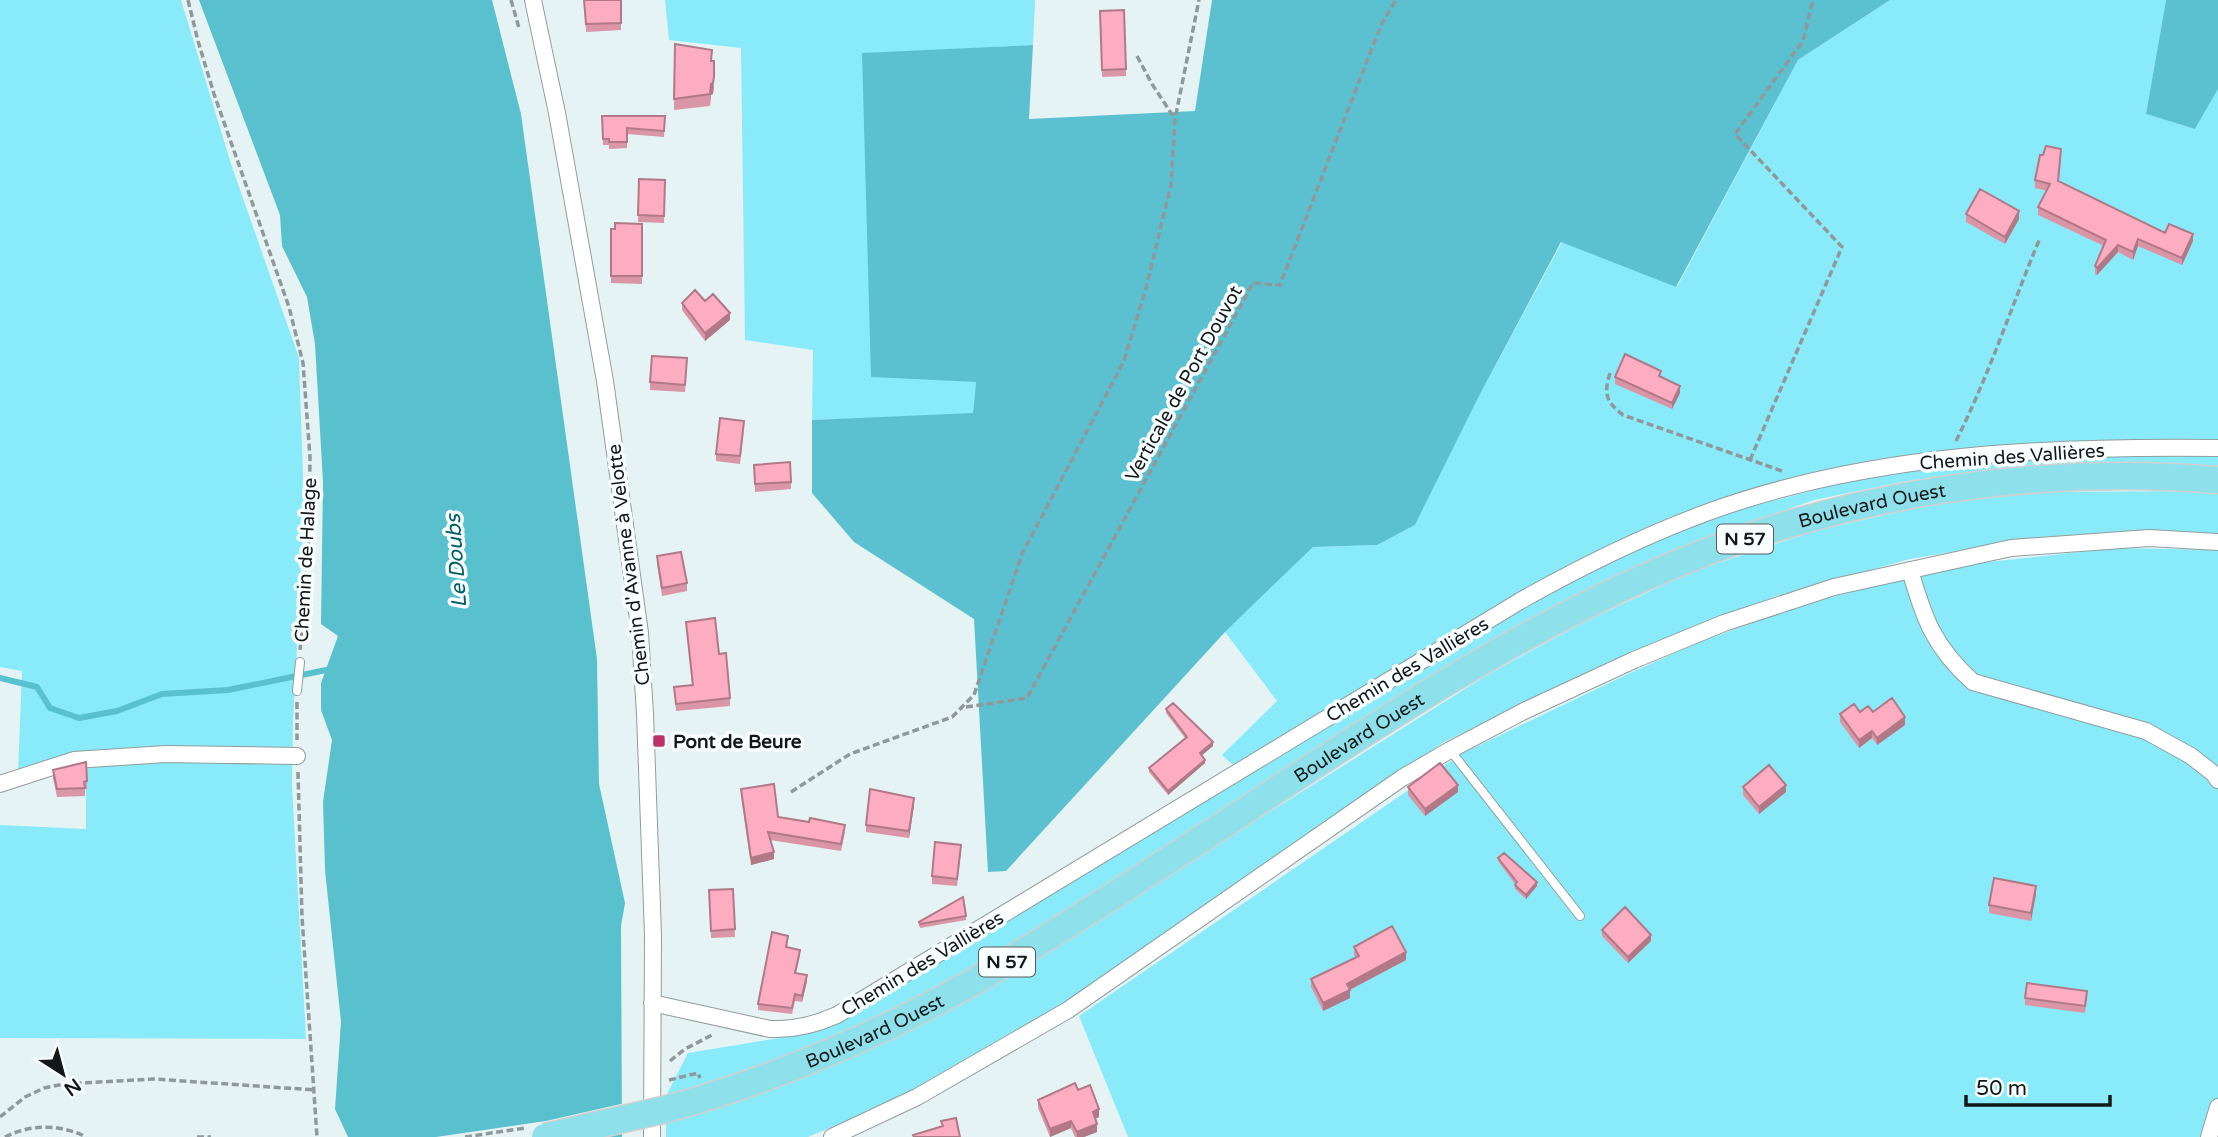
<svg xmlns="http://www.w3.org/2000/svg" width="2218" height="1137" font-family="'Varela Round',sans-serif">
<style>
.green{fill:#89ebf9}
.forest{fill:#5bc1d0}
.water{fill:#59c0ce}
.pier{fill:#e5f3f5}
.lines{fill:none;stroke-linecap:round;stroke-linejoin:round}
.stream{stroke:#59c0ce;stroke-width:6}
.service-casing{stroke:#909d9e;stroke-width:10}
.minor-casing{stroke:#909d9e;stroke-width:18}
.primary-casing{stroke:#d0d1d1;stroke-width:29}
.path{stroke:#8f999b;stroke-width:3.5;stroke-dasharray:7 3.5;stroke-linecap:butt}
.service{stroke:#fff;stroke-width:8}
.minor{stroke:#fff;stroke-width:16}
.primary{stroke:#8ee0eb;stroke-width:26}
.primary-bridge-casing{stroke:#d0d1d1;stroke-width:29;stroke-linecap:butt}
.path-bridge{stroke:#8f999b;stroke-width:3.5;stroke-dasharray:7 3.5;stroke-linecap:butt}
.primary-bridge{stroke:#8ee0eb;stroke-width:26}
.wall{fill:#da95a6}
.shaded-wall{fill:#b17987}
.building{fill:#fdadc1;stroke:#b17987;stroke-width:2}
.poi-dot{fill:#bd3166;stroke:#f9feff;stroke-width:2.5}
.labels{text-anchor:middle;stroke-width:7;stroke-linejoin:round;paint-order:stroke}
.shield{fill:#f9feff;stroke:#585c5d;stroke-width:2}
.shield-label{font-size:18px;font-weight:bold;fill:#131718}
.street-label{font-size:19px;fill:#131718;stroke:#f9feff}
.poi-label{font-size:19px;font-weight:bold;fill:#131718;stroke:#f9feff;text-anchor:start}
.water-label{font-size:21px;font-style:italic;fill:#005e69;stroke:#f9feff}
</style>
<rect width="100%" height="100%" fill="#e5f3f5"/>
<!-- green -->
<path class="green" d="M0 0H181L232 167 299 358 304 508 293 722 292 785 306 1039 0 1038V825L86 829V756L18 773 22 671 0 667Z
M665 0H1035L1033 45 862 54 976 382 973 414 812 420 813 350 745 340 741 48 669 40Z
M1890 0H2166L2146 114 2195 129 2218 89V442L1810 475 1670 517 1508 598 1233 765 1222 755 1277 701 1225 632 1313 547 1377 545 1415 525 1478 398 1562 242 1677 287 1798 60Z
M2155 453 2218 456V466L2123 463 1992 469 1901 482 1814 500 1681 547 1583 592 1470 653 1015 943 922 996 790 1057 665 1098 688 1053 815 1032 873 1000 1579 576 1712 517 1845 482 1982 461Z
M2194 491 2218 494V534L2128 531 2042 537 1910 559 1776 596 1621 657 1444 742 1068 1000 891 1102 808 1137H666V1120L786 1084 900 1034 1019 970 1487 675 1588 620 1694 571 1818 530 1943 502 2049 492Z
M2117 548 2218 550V1137H1128L1079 1016 1461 754 1630 673 1702 641 1811 602 1961 565Z"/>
<!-- forest -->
<path class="forest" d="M1212 0H1890L1798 60 1676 287 1561 242 1478 398 1415 525 1377 545 1313 547 1225 632 1006 871 988 872 974 619 854 542 812 493V420L973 413 976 382 871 377 862 53 1033 45 1029 119 1195 111Z
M2166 0H2218V89L2195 129 2146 114Z"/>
<!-- water -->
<path class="water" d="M199 0H492L521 114 597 659 599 784 625 903 621 926 622 1137H348L335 1109 341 1022 325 870 323 802 332 740 321 710V683L338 636 321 624 323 482 315 344 307 297 282 246 280 215Z"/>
<!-- pier -->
<path class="pier" d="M625 1103 626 1132 606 1137H436L546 1121Z"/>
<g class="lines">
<!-- stream -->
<path class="stream" d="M0 678 37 687 50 708 79 718 117 711 162 694 228 690 331 669"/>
<!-- service casing -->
<g class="service-casing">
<path id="service" d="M297 691 300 662
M1450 750 1580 916"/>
</g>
<!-- minor casing -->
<g class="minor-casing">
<path id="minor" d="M533 0 557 113 605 381 640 633 645 714 653 935 652 1137
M1910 570C1924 619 1934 647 1973 682L2146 731 2191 756 2214 774 2218 780
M0 784 74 760 166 754 297 756
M652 1003 770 1029C794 1030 815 1025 837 1015L1520 601C1582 566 1645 535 1711 511 1872 453 2049 446 2218 448
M832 1137 917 1097 1068 1010 1402 778 1450 750 1524 711 1634 660 1724 623 1834 587 2011 548 2149 538 2218 542
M2209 1137 2218 1107"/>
</g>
<!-- primary casing -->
<g class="primary-casing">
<g id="primary">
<path id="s1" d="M667 1109C775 1079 877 1036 975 981 1044 941 1111 897 1178 854 1340 750 1502 635 1681 562 1850 493 2036 465 2218 480"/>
</g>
</g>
<!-- path -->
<path class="path" d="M188 0 198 41 214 94 289 307 303 363 310 457 309 535 300 651
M511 0 519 28
M1137 56 1152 84 1175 119
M1610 373C1604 393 1605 401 1623 415L1782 471
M1956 441C1989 375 2012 305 2040 238
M1750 460 1842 247 1735 134 1803 41 1813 0
M297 702V740
M966 707 1027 698 1253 283 1280 285 1381 25 1396 0
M298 772 302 917 317 1137
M791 792 850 754 952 717 974 695 1022 554 1124 361 1146 288 1171 185 1175 119 1199 0
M670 1061 685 1049 714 1034
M669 1080 698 1073 700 1078
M0 1117 25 1097 44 1088 64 1084 154 1079 315 1090
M5 1137C30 1124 61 1124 86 1137
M197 1137H211"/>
<!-- service -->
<use href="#service" class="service"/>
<!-- minor -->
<use href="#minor" class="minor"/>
<!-- primary -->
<use href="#primary" class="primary"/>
<!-- primary-bridge casing -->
<g class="primary-bridge-casing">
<path id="primary-bridge" d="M545 1137 667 1109"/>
</g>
<!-- path-bridge -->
<path class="path-bridge" d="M465 1137 525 1128"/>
<!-- primary-bridge -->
<use href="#primary-bridge" class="primary-bridge"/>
</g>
<!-- wall -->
<path class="wall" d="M584 0 621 23V30L586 32Z
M1124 10 1126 76 1102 77 1100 11Z
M675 44 711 61 714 88 713 94 711 95 710 106 674 110Z
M602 116H665L664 137 627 134V148L609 149V145H603Z
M2061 157 2059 182 2165 233 2193 241 2182 265 2138 246 2133 260 2118 252 2097 275 2095 274V266L2104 246 2038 215V207L2047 191 2035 188V180Z
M639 179 665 180 664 223 638 222Z
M1966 214 2019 219 2005 244 1966 222Z
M642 224V284L611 283V229Z
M705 301 730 320 705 341 682 310V303Z
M687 365 685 392 650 390V382Z
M1615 377H1661L1680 393 1672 409 1615 384Z
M744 429 740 464 716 461V454Z
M754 465 791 482V489L755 492Z
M657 556 687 583V591L662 596 657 564Z
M686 622 719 654 730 698V706L676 711 674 687 692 685Z
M1166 709 1213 746 1202 755 1205 763 1168 795 1149 772V768L1185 738 1166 713Z
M1860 712H1873L1905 725 1877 745 1872 738 1859 748 1840 722V714Z
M86 762 87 789H85V796L57 797 53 778V770Z
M1408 787 1458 792 1425 816 1408 795Z
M1743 787 1786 792 1759 814 1743 795Z
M741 789 778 817 845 832 841 851 770 840 774 859 751 865 741 796Z
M914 805 909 838 866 832V825Z
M961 853 957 886 932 884V876Z
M1498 858 1537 886 1526 899 1515 889V884L1498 861Z
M733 889 735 937 711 938 709 890Z
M2036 894 2031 921 1989 913V905Z
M966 916V920L920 928 919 925V922Z
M1602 930 1651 941 1628 963 1602 936Z
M788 943 787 947 800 956 796 973 807 981 802 1002 795 1001 792 1014 758 1010V1004Z
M1354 947 1406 960 1350 990V998L1323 1011 1311 987V979L1356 958 1354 955Z
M2025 998H2087L2085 1013 2025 1005Z
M1078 1090 1099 1117 1095 1119 1097 1132 1084 1137H1075L1071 1128 1050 1137 1038 1108V1100Z"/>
<!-- shaded-wall -->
<path class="shaded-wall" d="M714 77 713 94 711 95 710 106 711 84Z
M2019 211V219L2005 244V237Z
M2193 234V241L2182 265V258Z
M2138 239V246L2133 260V252Z
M2118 245V252L2097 275V268Z
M730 313V320L705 341V333Z
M1680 386V393L1672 409V403Z
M1905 717V725L1877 745V738Z
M1872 731V738L1859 748V740Z
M1213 742V746L1200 757V753Z
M1205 760V763L1168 795V791Z
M1458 785V792L1425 816V809Z
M1786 785V792L1759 814V807Z
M914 798V805L909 838V831Z
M774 852V859L751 865V858Z
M1537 882V886L1526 899V895Z
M2036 886V894L2031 921V913Z
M1651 935V941L1628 963V957Z
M1406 952V960L1347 991V984Z
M807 975V981L802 1002V996Z
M1350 990V998L1323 1011V1003Z
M1099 1109V1117L1093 1120V1112Z
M1071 1121V1128L1050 1137V1129Z
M1097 1124V1132L1084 1137H1077V1132Z"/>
<!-- building -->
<path class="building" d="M584 0H621V23L586 24Z
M1124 10 1126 69 1102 70 1100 11Z
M675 44 712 50 711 61H714V77L713 83 711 84 710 94 674 99Z
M602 116H665L664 131 627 128V142H609V139H603Z
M2046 146 2061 149 2058 181 2165 233 2169 224 2193 234 2182 258 2138 239 2133 252 2118 245 2097 268 2095 266 2106 240 2038 207 2050 184 2035 180 2040 155H2043Z
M639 179 665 180 664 216 638 215Z
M1980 189 2019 211 2005 237 1966 214Z
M615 223 642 224V276H611V229H615Z
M695 290 705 301 713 294 730 313 705 333 682 303Z
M1625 354 1661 371 1659 376 1680 386 1672 403 1615 377Z
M652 356 687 358 685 385 650 382Z
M720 418 744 421 740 456 716 454Z
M790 462 791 482 755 484 754 465Z
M681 552 687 583 662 588 657 556Z
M715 618 719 654 726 653 730 698 676 704 674 687 693 685 686 622Z
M1892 698 1905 717 1877 738 1872 731 1859 740 1840 714 1854 704 1860 712 1868 706 1873 712Z
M1173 703 1213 742 1200 753 1205 760 1168 791 1149 768 1187 737 1166 709Z
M86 762 87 781 84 782 85 788 57 789 53 770Z
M1440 763 1458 785 1425 809 1408 787Z
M1769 765 1786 785 1759 807 1743 787Z
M774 784 778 817 809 822 810 818 845 825 841 844 768 832 774 852 751 858 741 789Z
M870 789 914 798 909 831 866 825Z
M935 842 961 845 957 879 932 876Z
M1504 853 1537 882 1526 895 1515 885 1517 882 1498 858Z
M1994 878 2036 886 2031 913 1989 905Z
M733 889 735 929 711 931 709 890Z
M963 897 966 916 920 924 919 922Z
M1625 907 1651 935 1628 957 1602 930Z
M1392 926 1406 952 1347 984 1350 990 1323 1003 1311 979 1359 956 1354 947Z
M772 932 788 936 786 947 800 950 795 973 807 975 802 996 795 994 792 1008 758 1004Z
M2027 983 2087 991 2085 1006 2025 998Z
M1075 1083 1078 1090 1090 1085 1099 1109 1093 1112 1097 1124 1077 1132 1071 1121 1050 1129 1038 1100Z
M956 1118 960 1137H914L913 1135 943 1126 941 1121Z"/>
<!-- markers -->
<rect class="poi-dot" x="652" y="734" width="14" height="14" rx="3.5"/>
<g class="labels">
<!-- shield labels -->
<g class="shield">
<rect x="1717" y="524.5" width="56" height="29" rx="5"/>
<rect x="979" y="947.5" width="56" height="29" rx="5"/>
</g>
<g class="shield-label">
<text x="1745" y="545">N 57</text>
<text x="1007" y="968">N 57</text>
</g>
<!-- street labels -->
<g class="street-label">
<text transform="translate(1183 383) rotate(-61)" y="7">Verticale de Port Douvot</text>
<text transform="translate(2012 456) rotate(-4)" y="7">Chemin des Vallières</text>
<text dy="7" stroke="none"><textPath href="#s1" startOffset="1356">Boulevard Ouest</textPath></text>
<text transform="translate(305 560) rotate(-87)" y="7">Chemin de Halage</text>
<text transform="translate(628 565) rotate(-97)" y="7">Chemin d'Avanne à Velotte</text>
<text transform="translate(1407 669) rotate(-31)" y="7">Chemin des Vallières</text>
<text dy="7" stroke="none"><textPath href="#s1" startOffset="789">Boulevard Ouest</textPath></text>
<text transform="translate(922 963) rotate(-31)" y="7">Chemin des Vallières</text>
<text dy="7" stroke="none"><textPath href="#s1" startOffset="222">Boulevard Ouest</textPath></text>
</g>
<!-- poi labels -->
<g class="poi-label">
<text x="673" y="748">Pont de Beure</text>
</g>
<!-- water labels -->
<g class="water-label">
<text transform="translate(456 561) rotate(-94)" y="7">Le Doubs</text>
</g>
</g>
<!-- north arrow -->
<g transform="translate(63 1074) rotate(144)" stroke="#f9feff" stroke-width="5" paint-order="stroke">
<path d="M0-5L12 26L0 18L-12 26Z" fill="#131718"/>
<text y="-10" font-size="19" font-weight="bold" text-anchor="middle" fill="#131718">N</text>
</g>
<!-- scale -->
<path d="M1966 1095v10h144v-10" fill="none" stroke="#131718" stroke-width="3.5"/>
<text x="1976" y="1095" font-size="21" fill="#131718" stroke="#f9feff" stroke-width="5" paint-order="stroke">50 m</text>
</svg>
